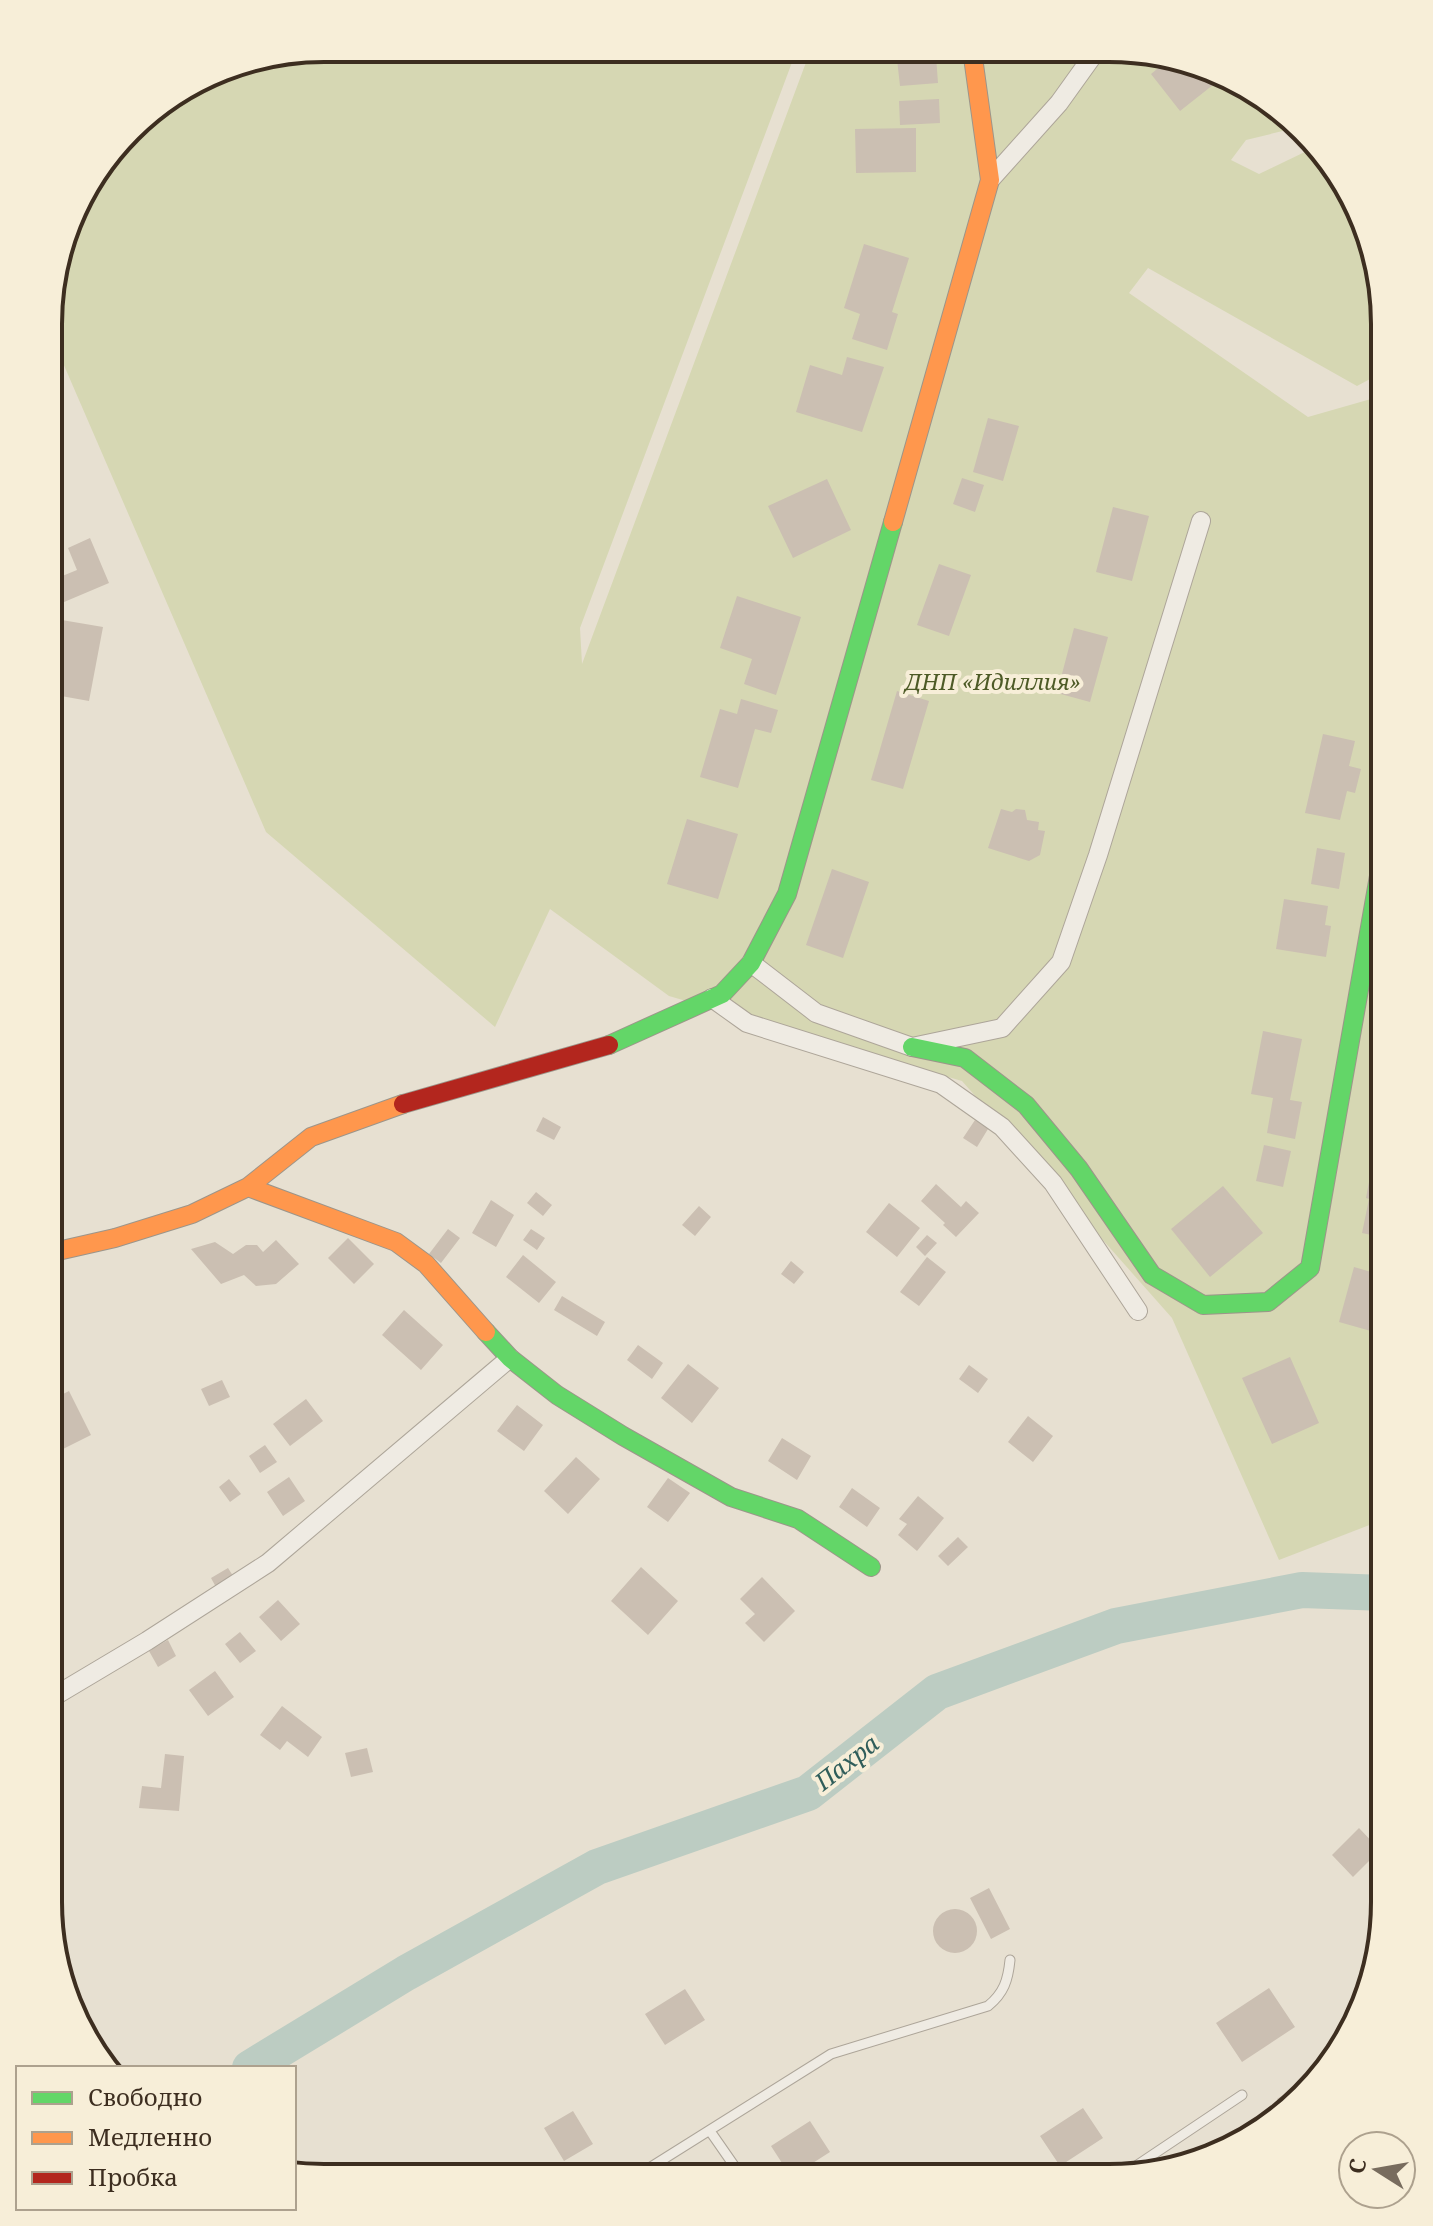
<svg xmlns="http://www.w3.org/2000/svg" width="1433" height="2226" font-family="'Noto Serif',serif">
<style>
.green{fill:#d6d7b3}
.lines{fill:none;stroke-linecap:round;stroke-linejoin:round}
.river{stroke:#bcccc2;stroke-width:36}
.building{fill:#cbbfb2}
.lane-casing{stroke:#ada599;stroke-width:11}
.street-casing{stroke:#ada599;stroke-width:20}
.fast-casing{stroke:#9c958a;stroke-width:20}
.slow-casing{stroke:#9c958a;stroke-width:20}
.jam-casing{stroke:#9c958a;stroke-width:20}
.lane{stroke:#efebe3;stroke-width:9}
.street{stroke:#efebe3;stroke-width:18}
.fast{stroke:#63d668;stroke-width:18}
.slow{stroke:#ff974d;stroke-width:18}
.jam{stroke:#b3261e;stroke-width:18}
.labels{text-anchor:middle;stroke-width:8;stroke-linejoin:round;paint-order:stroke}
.park-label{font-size:22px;font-style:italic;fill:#4d5a26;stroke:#f7eed8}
.water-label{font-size:24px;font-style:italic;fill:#2f5d5a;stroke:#f7eed8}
.rim{fill:none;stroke:#3d2e20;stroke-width:4}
</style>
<rect width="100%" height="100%" fill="#e7e0d1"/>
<!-- green -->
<path class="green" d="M324 48 797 49 580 628 582 664 811 49 1146 50 1277 105 1295 128 1246 140 1231 160 1259 174 1311 149 1364 218 1385 324V371L1357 386 1148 268 1129 293 1308 417 1385 395V1519L1279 1560 1172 1318 962 1081 669 996 550 909 495 1027 266 832 50 333V288L77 201 142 117 219 69Z"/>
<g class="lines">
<!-- river -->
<path class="river" d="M250 2068 406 1973 597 1867 808 1793 937 1692 1116 1626 1302 1590 1385 1593"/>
</g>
<!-- building -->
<path class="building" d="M936 56 938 83 900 86 897 59Z
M1168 60 1174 62 1218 81 1180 111 1151 74Z
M939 99 940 123 900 125 899 101Z
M916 128V172L856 173 855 129Z
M864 244 909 258 892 312 898 314 887 350 852 339 860 314 844 308Z
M847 357 884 367 862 432 796 412 810 365 842 375Z
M988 418 1019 426 1003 481 973 472Z
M962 478 984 485 975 512 953 504Z
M827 479 851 530 793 558 768 506Z
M1113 507 1149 516 1132 581 1096 572Z
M90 538 109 583 57 605 50 581 77 570 68 548Z
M939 564 971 575 949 636 917 625Z
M737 596 801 617 776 695 744 684 752 659 720 648Z
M50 618 103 627 89 701 50 694Z
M1074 628 1108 637 1090 702 1057 693Z
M897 691 929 701 903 789 871 780Z
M741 699 778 710 771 733 755 729 738 788 700 777 720 709 737 714Z
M1323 734 1355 741 1349 766 1361 769 1355 793 1347 791 1340 820 1305 813Z
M1001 809 1012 812 1016 809 1025 810 1027 820 1039 822 1038 830 1045 831 1040 855 1029 861 988 848Z
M687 819 738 834 718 899 667 884Z
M1317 848 1345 853 1339 889 1311 884Z
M832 869 869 882 843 958 806 945Z
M1284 899 1328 906 1325 925 1331 926 1326 957 1276 949Z
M1263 1031 1302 1039 1290 1100 1302 1102 1295 1139 1267 1133 1273 1098 1251 1094Z
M543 1117 561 1127 554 1140 536 1131Z
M975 1120 988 1129 977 1147 963 1138Z
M1379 1129 1385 1130V1238L1362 1233 1369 1199 1366 1198Z
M1264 1145 1291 1151 1283 1187 1256 1181Z
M936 1184 961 1207 966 1201 979 1213 956 1237 943 1225 945 1223 921 1201Z
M1223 1186 1263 1233 1210 1277 1171 1229Z
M536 1192 552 1205 543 1216 527 1203Z
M491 1200 514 1215 496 1247 472 1233Z
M889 1203 920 1228 897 1257 866 1232Z
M699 1206 711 1217 695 1236 682 1225Z
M448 1229 460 1238 441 1263 429 1254Z
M531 1229 545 1238 537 1250 523 1240Z
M927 1235 937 1243 925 1256 916 1247Z
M348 1238 374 1264 354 1284 328 1258Z
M276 1240 299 1264 276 1284 256 1286 244 1275 221 1284 191 1249 215 1242 233 1254 246 1245H257L263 1252Z
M523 1255 556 1282 539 1303 506 1277Z
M927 1257 946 1272 919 1306 900 1292Z
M791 1261 804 1272 794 1284 781 1274Z
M1354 1267 1385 1276V1335L1339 1322Z
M562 1296 605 1322 597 1336 554 1310Z
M404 1310 443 1345 421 1370 382 1335Z
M638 1345 663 1363 652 1379 627 1360Z
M1290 1357 1319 1423 1272 1444 1242 1378Z
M688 1364 719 1388 692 1423 661 1398Z
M969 1365 988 1379 978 1393 959 1379Z
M222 1380 230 1397 209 1406 201 1389Z
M69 1391 91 1435 51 1455 49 1451V1401Z
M306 1399 323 1421 290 1446 273 1424Z
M517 1405 543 1425 524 1451 497 1431Z
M1028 1416 1053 1436 1033 1462 1008 1442Z
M782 1438 811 1456 797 1480 768 1461Z
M265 1445 277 1462 260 1473 249 1456Z
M576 1457 600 1479 568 1514 544 1491Z
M289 1477 305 1501 283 1516 267 1492Z
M668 1478 690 1493 668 1522 647 1507Z
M229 1479 241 1494 230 1502 219 1487Z
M852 1488 880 1508 867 1527 839 1507Z
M918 1496 944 1518 917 1551 898 1535 907 1524 899 1519Z
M958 1537 968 1547 948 1566 938 1556Z
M641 1567 678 1601 648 1635 611 1601Z
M228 1568 235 1579 217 1589 211 1578Z
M762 1577 795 1611 764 1642 745 1623 755 1614 740 1599Z
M278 1600 300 1624 281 1641 259 1617Z
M48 1602 62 1626 48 1633Z
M240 1632 256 1651 240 1663 225 1644Z
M168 1640 176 1656 158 1667 149 1651Z
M215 1671 234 1697 208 1716 189 1690Z
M282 1706 322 1737 308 1757 287 1741 280 1750 260 1735Z
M367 1748 373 1772 351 1777 345 1753Z
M165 1754 184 1756 179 1811 139 1808 142 1786 161 1788Z
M1359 1828 1380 1850 1353 1877 1332 1855Z
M989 1888 1010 1929 991 1939 970 1898Z
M933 1931a22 22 0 1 1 44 0a22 22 0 1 1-44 0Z
M1269 1988 1295 2027 1242 2062 1216 2023Z
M685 1989 705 2020 665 2045 645 2014Z
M1316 2073 1319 2077 1282 2106 1277 2099Z
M1083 2108 1103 2138 1060 2166 1040 2136Z
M573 2111 593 2144 564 2161 544 2128Z
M810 2121 830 2152 791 2177 771 2146Z"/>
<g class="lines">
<!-- lane casing -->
<g class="lane-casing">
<path id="lane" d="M710 2131 742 2177
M1121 2176 1242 2095
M635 2177 831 2054 988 2006C1004 1993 1008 1980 1010 1960"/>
</g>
<!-- street casing -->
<g class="street-casing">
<path id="street" d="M990 180 1059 103 1097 50
M751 963 816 1013 912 1047 1002 1028 1061 962 1098 855 1201 521
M712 998 747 1023 941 1084 1002 1127 1053 1183 1138 1311
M48 1700 147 1641 268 1563 510 1358"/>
</g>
<!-- fast casing -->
<g class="fast-casing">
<path id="fast" d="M609 1045 722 994 751 963 787 894 893 522
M912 1047 965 1058 1026 1105 1079 1169 1152 1275 1203 1305 1268 1302 1310 1268 1385 842
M486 1332 510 1358 557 1395 623 1436 731 1497 798 1519 871 1567"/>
</g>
<!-- slow casing -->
<g class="slow-casing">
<path id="slow" d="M893 522 990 180 972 50
M248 1187 396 1242 426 1264 486 1332
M49 1253 115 1238 192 1214 248 1187 311 1137 403 1104"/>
</g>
<!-- jam casing -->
<g class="jam-casing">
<path id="jam" d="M403 1104 609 1045"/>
</g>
<!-- lane -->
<use href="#lane" class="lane"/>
<!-- street -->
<use href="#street" class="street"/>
<!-- fast -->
<use href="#fast" class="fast"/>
<!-- slow -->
<use href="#slow" class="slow"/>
<!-- jam -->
<use href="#jam" class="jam"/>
</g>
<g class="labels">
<!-- park labels -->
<g class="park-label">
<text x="993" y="690">ДНП «Идиллия»</text>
</g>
<!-- water labels -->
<g class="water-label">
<text transform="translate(847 1763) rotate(-38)" y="8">Пахра</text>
</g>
</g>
<!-- crop -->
<path d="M0 0H1433V2226H0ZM324 62H1109A262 262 0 0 1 1371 324V1902A262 262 0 0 1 1109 2164H324A262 262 0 0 1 62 1902V324A262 262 0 0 1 324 62Z" fill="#f7eed8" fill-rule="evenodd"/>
<path class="rim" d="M324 62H1109A262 262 0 0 1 1371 324V1902A262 262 0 0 1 1109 2164H324A262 262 0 0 1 62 1902V324A262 262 0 0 1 324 62Z"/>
<!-- legend -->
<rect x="16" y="2066" width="280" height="144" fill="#f7eed8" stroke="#ada18e" stroke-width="2"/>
<rect x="32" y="2092" width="40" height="12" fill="#63d668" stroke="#ada18e" stroke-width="2"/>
<text x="88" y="2106" font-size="24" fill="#3d2e20">Свободно</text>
<rect x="32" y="2132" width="40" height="12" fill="#ff974d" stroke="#ada18e" stroke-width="2"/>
<text x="88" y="2146" font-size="24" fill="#3d2e20">Медленно</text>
<rect x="32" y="2172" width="40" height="12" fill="#b3261e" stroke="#ada18e" stroke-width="2"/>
<text x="88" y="2186" font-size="24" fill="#3d2e20">Пробка</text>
<!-- north arrow -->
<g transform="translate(1377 2170) rotate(281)"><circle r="38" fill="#f7eed8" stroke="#ada18e" stroke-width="2"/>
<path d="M0-6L14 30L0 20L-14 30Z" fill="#786c5e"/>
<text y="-12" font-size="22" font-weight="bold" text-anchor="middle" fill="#3d2e20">С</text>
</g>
</svg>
